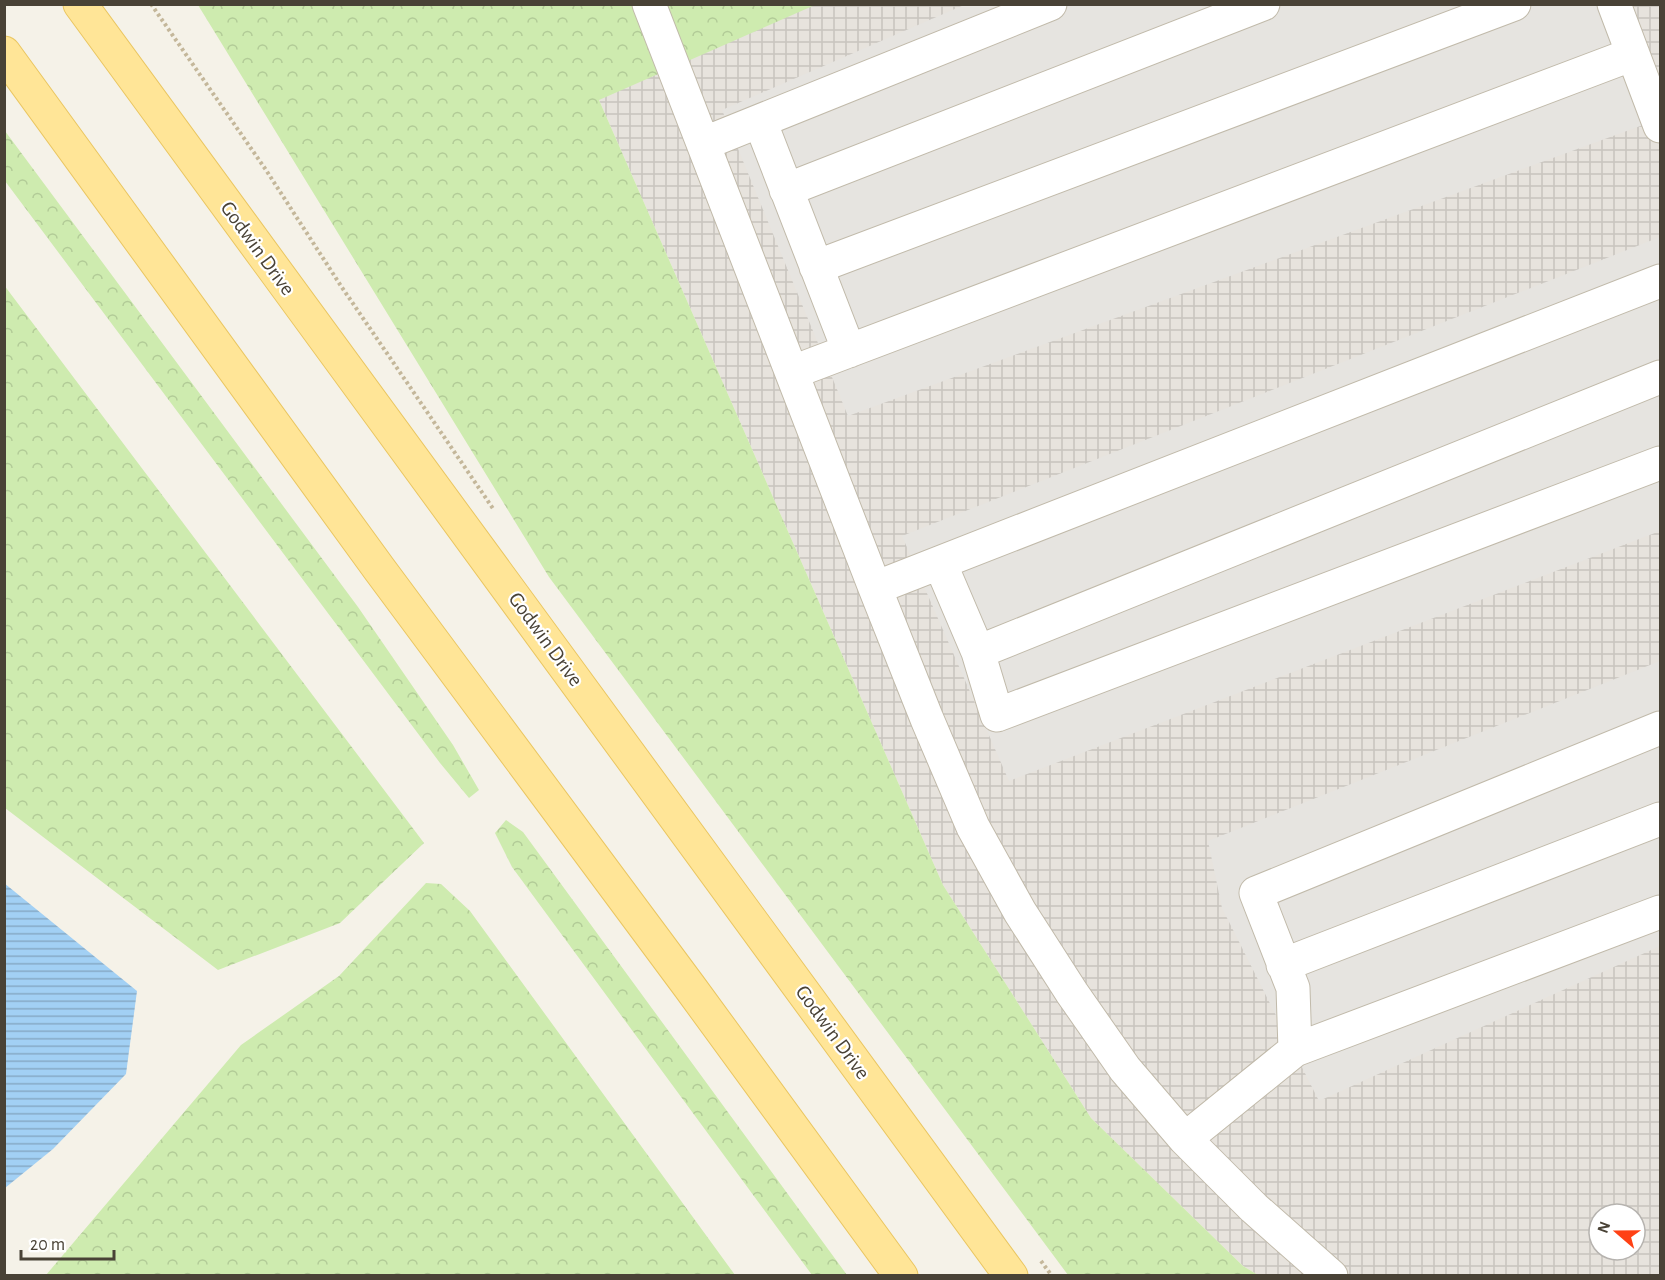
<svg xmlns="http://www.w3.org/2000/svg" width="1665" height="1280" font-family="'Alegreya Sans',sans-serif">
<style>
.industrial{fill:url(#industrial-grid);fill-rule:evenodd}
.forest{fill:url(#forest-crowns)}
.parking{fill:#e6e4e0}
.water{fill:url(#water-rules)}
.lines{fill:none;stroke-linecap:round;stroke-linejoin:round}
.minor-casing{stroke:#c1baaa;stroke-width:35}
.major-casing{stroke:#eac661;stroke-width:35}
.path{stroke:#c4b79a;stroke-width:4;stroke-dasharray:3 3;stroke-linecap:butt}
.minor{stroke:#fff;stroke-width:33}
.major{stroke:#ffe597;stroke-width:33}
.labels{text-anchor:middle;stroke-width:4.5;stroke-linejoin:round;paint-order:stroke}
.street-label{font-size:21px;fill:#494236;stroke:#fff}
</style>
<defs>
<pattern id="industrial-grid" width="8" height="8" patternUnits="userSpaceOnUse" patternTransform="scale(1.5)"><rect width="8" height="8" fill="#e7e3dd"/><path d="M0 4h8M4 0v8" fill="none" stroke="#c8c4be"/></pattern>
<pattern id="forest-crowns" width="20" height="18" patternUnits="userSpaceOnUse" patternTransform="scale(1.5)"><rect width="20" height="18" fill="#ceebaf"/><path d="M2 6a3 3 0 1 1 6 0M12 15a3 3 0 1 1 6 0" fill="none" stroke="#b2cb97"/></pattern>
<pattern id="water-rules" width="6" height="5" patternUnits="userSpaceOnUse" patternTransform="scale(1.5)"><rect width="6" height="5" fill="#a2d0f4"/><path d="M0 2.5h6" fill="none" stroke="#86aac6"/></pattern>
</defs>
<rect width="100%" height="100%" fill="#f5f2e8"/>
<!-- industrial -->
<path class="industrial" d="M565 5H1660V1275H1258L1243 1266 1091 1118 943 885 599 100ZM1599 1214H1635V1250H1599Z"/>
<!-- forest -->
<path class="forest" d="M198 5H815L599 100 943 885 1091 1118 1243 1266 1258 1275H1068L549 577Z
M5 131 358 607 453 745 479 790 469 798 440 763 5 181Z
M4 285 424 843 340 923 218 970 5 808Z
M506 820 523 832 847 1275H812L512 867 495 833Z
M426 883 441 884 470 911 735 1275H46L241 1045 339 976Z"/>
<!-- parking -->
<path class="parking" d="M1596 4 1643 125 848 416 722 110 964 5Z
M1660 237V531L1009 781 902 536Z
M1660 661V946L1319 1101 1222 908 1208 841Z"/>
<!-- water -->
<path class="water" d="M4 883 137 991 126 1074 53 1149 5 1188Z"/>
<g class="lines">
<!-- minor casing -->
<g class="minor-casing">
<path id="minor" d="M649 4 875 588 927 719 973 827 1020 912 1072 993 1125 1069 1185 1139 1254 1208 1331 1276
M1614 4 1660 126
M760 121 849 351
M705 143 1050 4
M786 190 1263 4
M816 267 1514 4
M793 372 1633 54
M940 563 978 652 1660 377
M875 588 1660 281
M978 652 997 715 1660 463
M1283 965 1660 819
M1295 1050 1660 912
M1185 1139 1295 1050 1293 988 1256 893 1660 728"/>
</g>
<!-- major casing -->
<g class="major-casing">
<path id="major" d="M80 4 1011 1276
M4 53 380 570 689 986 901 1276"/>
</g>
<!-- path -->
<path class="path" d="M151 4 266 170 341 286 494 510
M1041 1261 1052 1276"/>
<!-- minor -->
<use href="#minor" class="minor"/>
<!-- major -->
<use href="#major" class="major"/>
</g>
<g class="labels">
<!-- street labels -->
<g class="street-label">
<text transform="translate(258 248) rotate(54)" y="7">Godwin Drive</text>
<text transform="translate(546 639) rotate(54)" y="7">Godwin Drive</text>
<text transform="translate(833 1032) rotate(54)" y="7">Godwin Drive</text>
</g>
</g>
<!-- border -->
<rect width="1665" height="1280" fill="none" stroke="#494236" stroke-width="12"/>
<!-- north arrow -->
<g transform="translate(1617 1232) rotate(290)"><circle r="28" fill="#ffffff" stroke="#b6b3af" stroke-width="1.5"/>
<path d="M0-4.5L10 22L0 15L-10 22Z" fill="#ff4115"/>
<text y="-9" font-size="16" font-weight="bold" text-anchor="middle" fill="#494236">N</text>
</g>
<!-- scale -->
<path d="M21 1250v9h93v-9" fill="none" stroke="#494236" stroke-width="3"/>
<text x="30" y="1250" font-size="18" fill="#494236" stroke="#ffffff" stroke-width="4.5" paint-order="stroke">20 m</text>
</svg>
